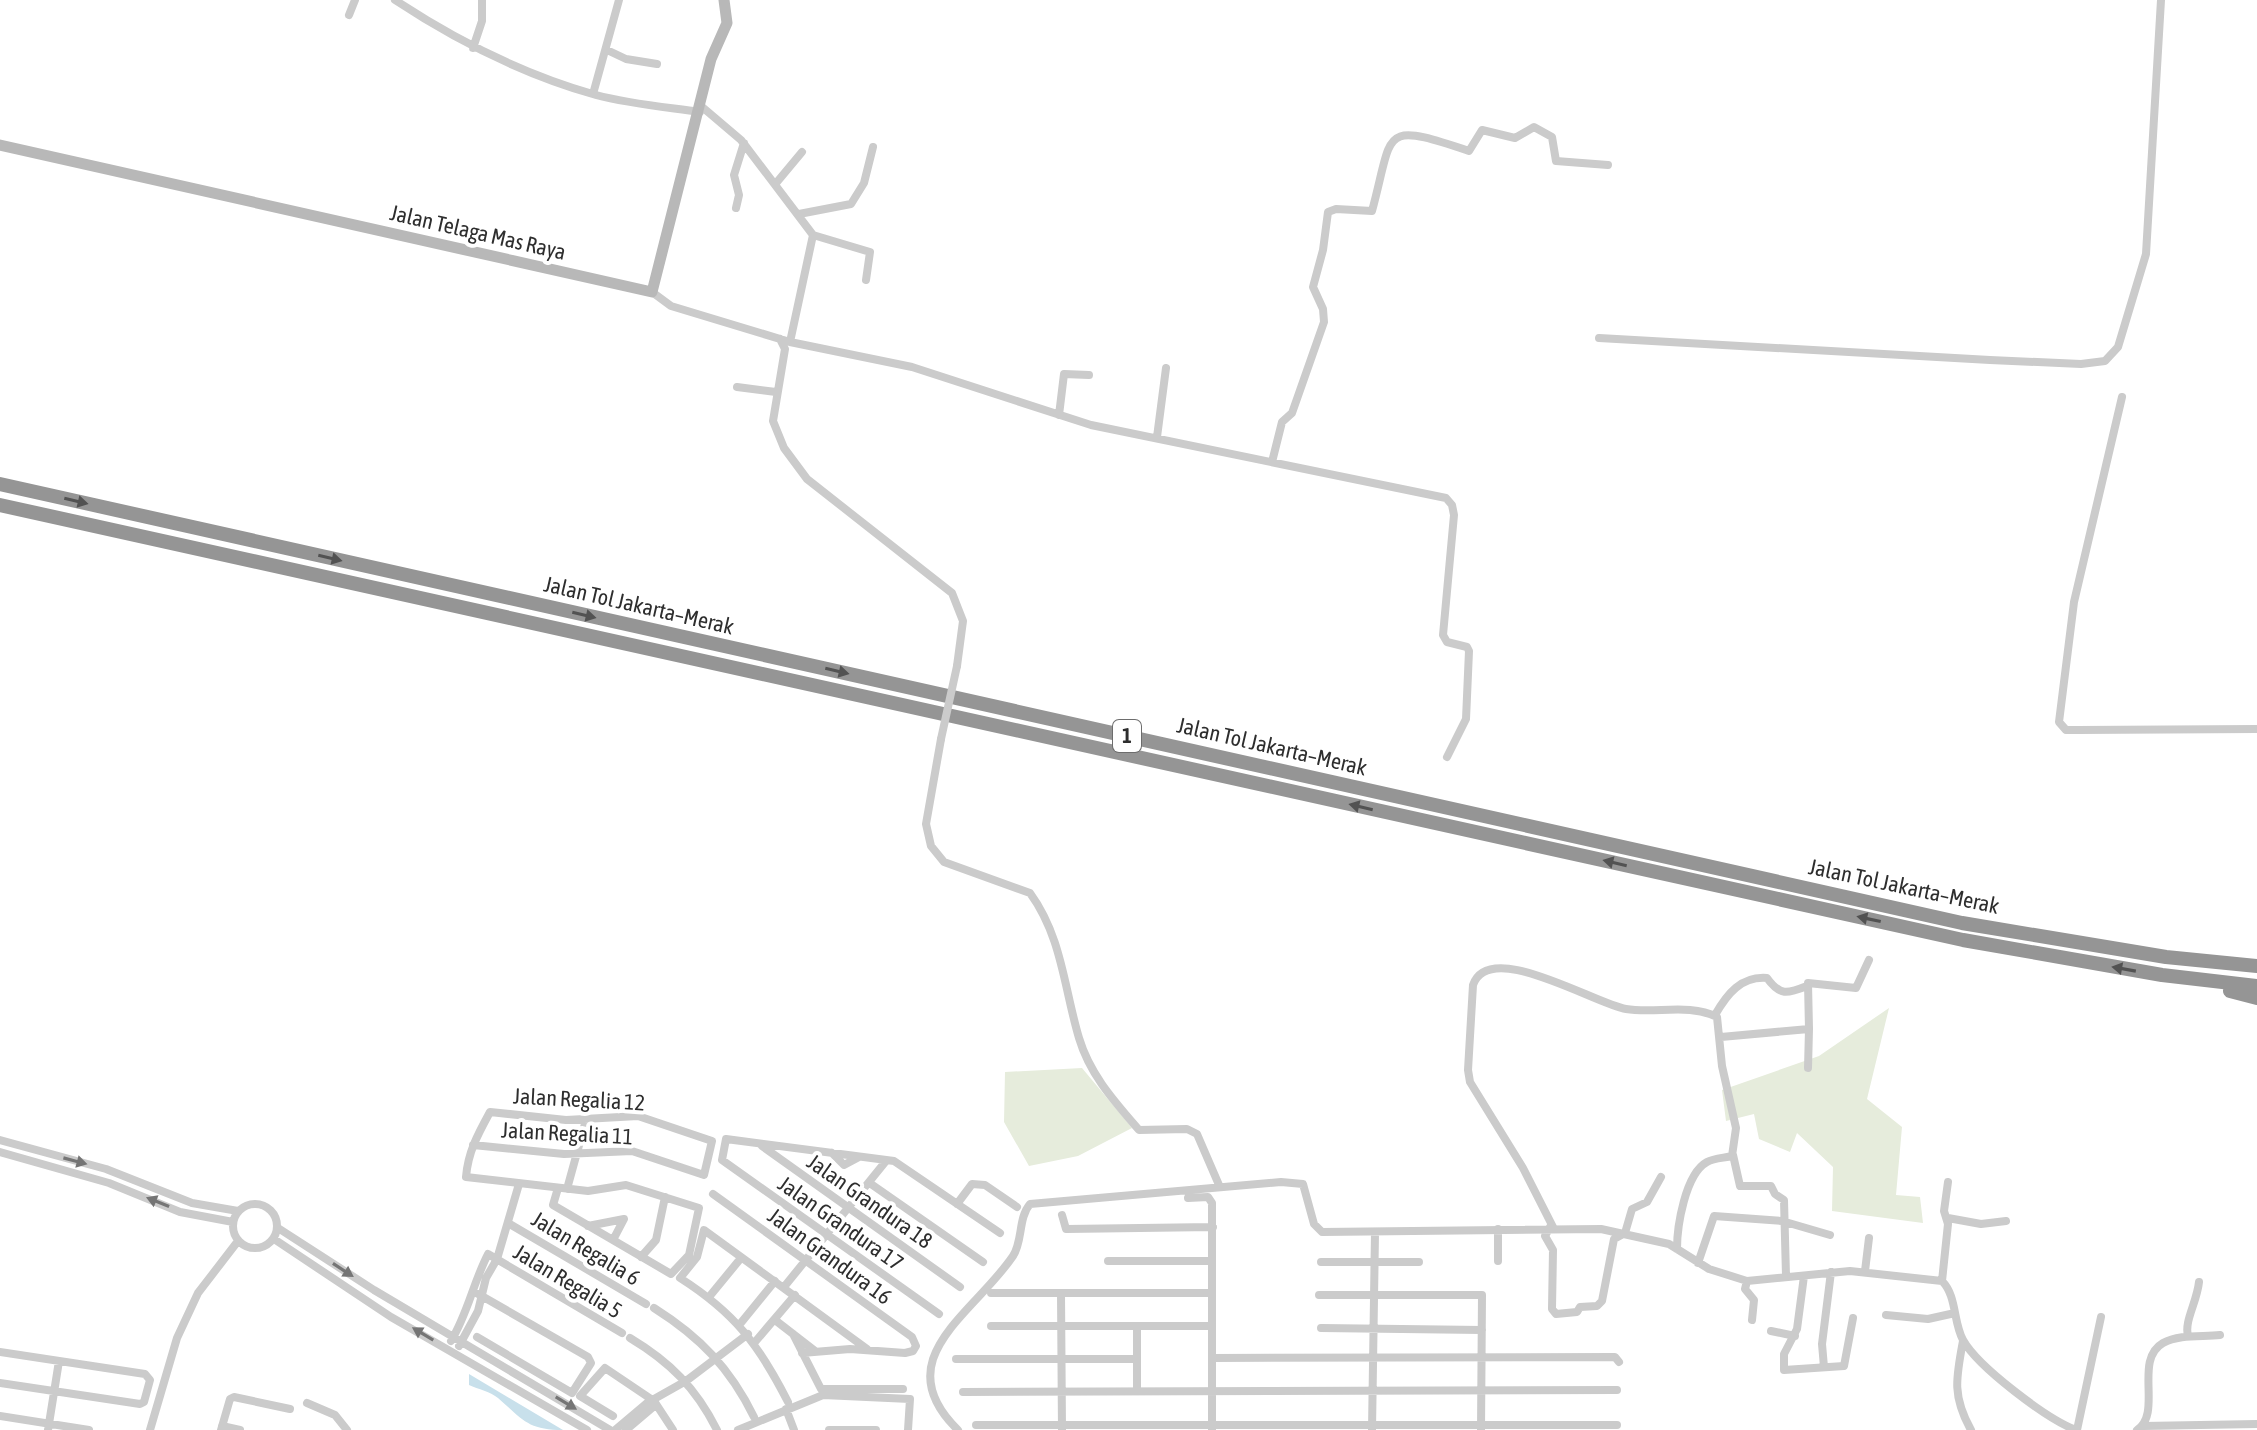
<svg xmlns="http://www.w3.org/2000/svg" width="2257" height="1430" font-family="'Asap Condensed',sans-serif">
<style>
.green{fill:#e6ecdc}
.water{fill:#c8e0eb}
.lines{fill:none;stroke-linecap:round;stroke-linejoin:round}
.street{stroke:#cbcbcb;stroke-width:8}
.secondary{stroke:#b8b8b8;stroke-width:11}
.highway{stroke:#959595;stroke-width:14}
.street-bridge{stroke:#cbcbcb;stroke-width:8}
.oneway{fill:#525252}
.oneway2{fill:#757575}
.labels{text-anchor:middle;stroke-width:8;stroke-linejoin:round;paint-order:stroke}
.shield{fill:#fff;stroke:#6d6d6d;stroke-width:2}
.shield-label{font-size:20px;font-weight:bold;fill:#2e2e2e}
.street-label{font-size:22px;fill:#2e2e2e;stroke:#fff}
</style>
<rect width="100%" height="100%" fill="#fff"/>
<!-- green -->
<path class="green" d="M1889 1008 1867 1099 1902 1127 1896 1195 1920 1197 1923 1223 1832 1211 1833 1167 1797 1133 1790 1152 1759 1139 1754 1114 1726 1121 1722 1090 1819 1056Z
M1082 1068 1132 1128 1078 1156 1029 1166 1004 1122 1005 1072Z"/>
<!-- water -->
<path class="water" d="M469 1374 563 1430C528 1430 523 1420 498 1398 491 1392 478 1389 469 1385Z"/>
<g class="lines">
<!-- street -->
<path class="street" d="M395 0C457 41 525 75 596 95 630 104 665 107 700 112
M349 15 355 0
M473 48 482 21V0
M607 50 626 59 657 64
M593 94 619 0
M777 182 802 152
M736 208 739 195 734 175 744 143
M799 214 851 204 864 183 873 147
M813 235 870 252 866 280
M652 292 671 306 790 342 813 235 741 140 701 106
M1599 338 1990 360 2081 364 2105 361 2118 347 2146 254 2161 0
M780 339 785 349 773 421 784 448 807 479 952 593 963 621 957 666
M790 342 912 367 1091 425 1446 498 1452 505 1454 515 1443 635 1447 642 1467 647 1469 651 1466 719 1447 757
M737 387 776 392
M2122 397 2074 602 2059 722 2066 730H2077L2257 729
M1059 415 1064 374 1089 375
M1157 437 1166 368
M1272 462 1282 422 1292 413 1324 322 1323 309 1313 287 1323 250 1328 212 1336 209 1372 211C1394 130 1379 121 1469 151L1482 130 1515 138 1534 127 1552 137 1556 161 1608 165
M941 739 926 824 931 846 944 862 1030 893C1062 937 1064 988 1079 1038 1090 1075 1115 1102 1139 1130L1187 1129 1197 1134 1219 1185
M1715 1015C1727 994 1741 976 1767 978 1780 996 1787 994 1807 986
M1721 1037 1809 1029 1808 983 1856 988 1869 960
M1808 1068 1809 1029
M0 1140 106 1169 192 1203 238 1211
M473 1145 564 1154 632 1151 704 1175 712 1141 638 1116 566 1120 490 1112C478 1134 468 1152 466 1177L588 1191 626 1185 699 1208 689 1255 671 1274 553 1205 558 1188
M762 1146 960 1287
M0 1152 109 1183 180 1212 233 1222
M832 1153 844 1165 859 1157
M1733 1155 1740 1186H1771L1775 1194 1784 1200 1786 1276
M871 1184 983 1262
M567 1189 586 1120
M713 1194 912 1337 916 1346 913 1351 905 1353 850 1349 802 1353
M1188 1198 1208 1197 1212 1203V1430
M233 1226a22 22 0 1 1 44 0a22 22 0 1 1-44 0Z
M957 1204 972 1184 985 1185 1017 1207
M1062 1215 1066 1229 1213 1227
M1948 1218 1981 1224 2006 1221
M508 1223 646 1304
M588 1226 624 1219 613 1240
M1550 1227 1545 1236 1553 1250 1552 1309 1556 1314 1577 1312 1580 1307 1597 1306 1602 1301 1614 1239 1625 1233 1632 1209 1647 1202 1661 1177
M1553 1227 1523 1168 1470 1082 1468 1070 1473 985C1489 938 1595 1004 1626 1009 1655 1014 1689 1003 1717 1017L1722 1066 1736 1128 1732 1156C1724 1158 1714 1158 1707 1162 1685 1174 1677 1227 1677 1249
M278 1228 374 1290 610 1430
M274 1239 391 1317 587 1430
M641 1257 656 1240 665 1197
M1108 1261H1212
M1498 1261V1229
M1321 1262H1419
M1698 1263 1714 1216 1782 1221 1830 1235
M1865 1271 1869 1238
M1804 1276 1797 1329 1784 1354V1370L1844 1366 1853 1318
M1747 1281 1745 1289 1754 1300 1752 1320
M1942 1281 1948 1224 1944 1211 1948 1182
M784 1287 886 1161
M473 1291 588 1357 591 1363 572 1393 477 1337
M991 1293H1212
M1061 1294 1062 1430
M1319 1295H1482L1481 1430
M709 1297 741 1258
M654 1308C700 1337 730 1368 754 1417
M939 1314 722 1160 726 1139 894 1161 1000 1233
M1886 1315 1928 1319 1955 1313
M775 1320 815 1351
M740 1324 775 1281
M991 1326H1212
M1137 1327V1391
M1321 1328 1482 1330
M1771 1331 1795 1336
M793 1334 821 1389H903
M2188 1336C2184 1321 2197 1302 2199 1282
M630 1338C670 1362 696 1388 717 1430
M451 1341C468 1313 473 1283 488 1254L622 1333
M1963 1341C1956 1378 1952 1396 1971 1430
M755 1342 795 1295
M459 1346 478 1311 486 1278 497 1259 519 1184
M0 1352 145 1374 150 1380 144 1402 140 1404 0 1383
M1212 1358 1615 1357 1619 1362
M956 1359H1137
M1824 1367 1822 1344 1831 1272
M963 1392 1617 1390
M788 1402C759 1345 735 1313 680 1278L697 1257 704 1230 867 1349
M307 1403 335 1415 347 1430
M786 1409 794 1430
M0 1416 89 1430
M613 1416 580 1396 605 1368 654 1401 673 1430
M976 1425H1617
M222 1426 240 1430
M2143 1426 2257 1424
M48 1430 59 1361
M150 1430 177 1338 198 1293 238 1241
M221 1430 230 1399 234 1397 290 1409
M615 1430 647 1403 686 1381 748 1334
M626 1430 652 1408 654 1401
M738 1430 823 1395 910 1399 908 1430
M829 1430H876
M958 1430C885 1359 974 1314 1013 1256 1023 1241 1018 1218 1030 1204L1281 1182 1303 1184 1314 1224 1322 1232 1601 1229 1669 1244 1709 1269 1747 1281 1850 1271 1942 1281C1957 1296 1953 1322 1963 1340 1978 1367 2047 1419 2076 1430
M1372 1430 1375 1233
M2077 1430 2101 1317
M2137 1430C2163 1413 2133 1360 2163 1343 2179 1334 2202 1337 2220 1335"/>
<!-- secondary -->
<path class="secondary" d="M0 145 652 292 711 59 727 23 724 0"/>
<!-- highway -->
<path class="highway" d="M0 484 1962 923 2166 957 2257 966
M0 505 1963 940 2162 975 2257 986
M2230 991 2257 998"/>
<!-- street-bridge -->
<path class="street-bridge" d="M941 739 957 666"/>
</g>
<!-- one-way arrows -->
<defs><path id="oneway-solid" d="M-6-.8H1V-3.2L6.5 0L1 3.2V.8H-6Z" transform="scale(2)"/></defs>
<g class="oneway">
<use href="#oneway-solid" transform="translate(76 501) rotate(13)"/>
<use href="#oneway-solid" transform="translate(330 558) rotate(13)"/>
<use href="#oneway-solid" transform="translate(584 615) rotate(13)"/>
<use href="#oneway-solid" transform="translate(837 671) rotate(13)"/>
<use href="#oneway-solid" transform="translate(1361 807) rotate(-167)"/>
<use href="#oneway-solid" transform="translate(1615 863) rotate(-167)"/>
<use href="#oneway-solid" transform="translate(1869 919) rotate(-168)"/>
<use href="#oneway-solid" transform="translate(2124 969) rotate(-170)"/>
</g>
<g class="oneway2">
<use href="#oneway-solid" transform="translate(75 1161) rotate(15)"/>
<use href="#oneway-solid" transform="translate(158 1202) rotate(-158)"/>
<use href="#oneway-solid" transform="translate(343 1270) rotate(33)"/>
<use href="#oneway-solid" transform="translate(423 1334) rotate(-149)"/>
<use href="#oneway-solid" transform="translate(566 1403) rotate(31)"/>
</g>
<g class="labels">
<!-- shield labels -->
<rect class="shield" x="1113" y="720" width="28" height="32" rx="6"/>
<g class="shield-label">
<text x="1127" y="743">1</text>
</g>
<!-- street labels -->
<g class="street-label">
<text transform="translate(478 232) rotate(13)" y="8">Jalan Telaga Mas Raya</text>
<text transform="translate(639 605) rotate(13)" y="8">Jalan Tol Jakarta–Merak</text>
<text transform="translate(1272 746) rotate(13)" y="8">Jalan Tol Jakarta–Merak</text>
<text transform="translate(1904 886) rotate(12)" y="8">Jalan Tol Jakarta–Merak</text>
<text transform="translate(579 1099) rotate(3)" y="8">Jalan Regalia 12</text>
<text transform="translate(567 1133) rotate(3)" y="8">Jalan Regalia 11</text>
<text transform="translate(870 1201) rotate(35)" y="8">Jalan Grandura 18</text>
<text transform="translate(841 1223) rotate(35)" y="8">Jalan Grandura 17</text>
<text transform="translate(586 1248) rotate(31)" y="8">Jalan Regalia 6</text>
<text transform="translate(830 1256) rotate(36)" y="8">Jalan Grandura 16</text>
<text transform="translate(568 1281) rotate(31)" y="8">Jalan Regalia 5</text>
</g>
</g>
</svg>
